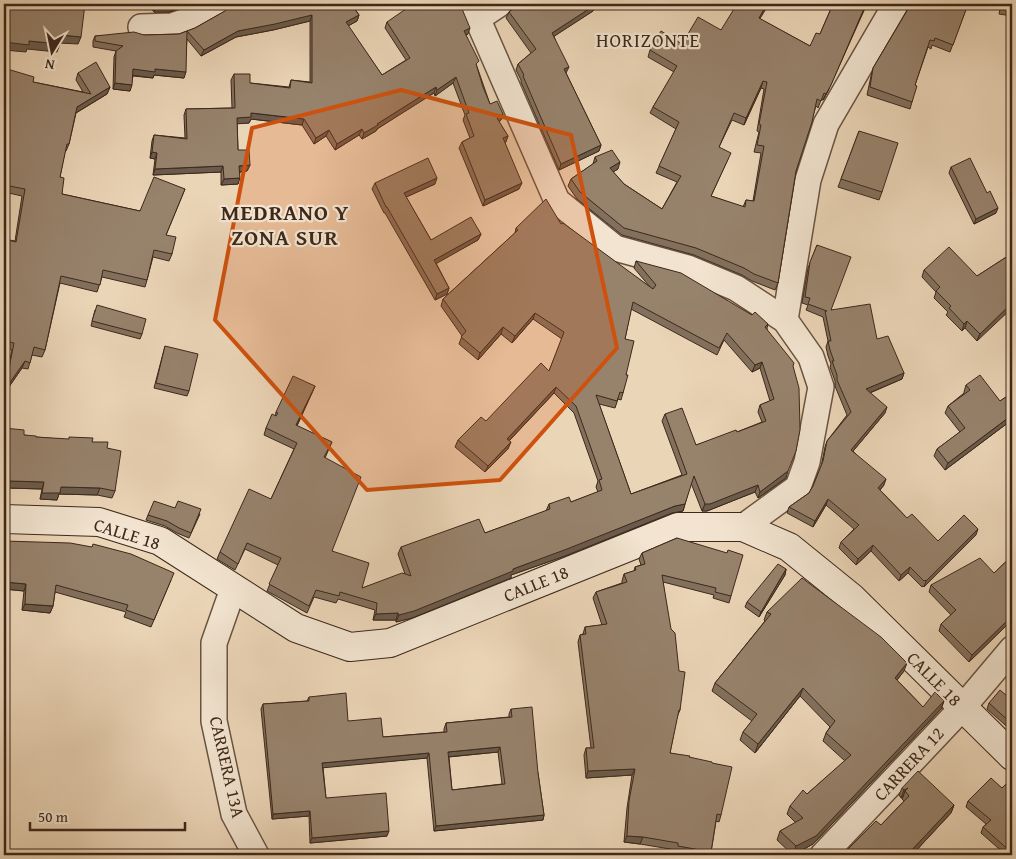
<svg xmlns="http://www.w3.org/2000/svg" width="1016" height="859" font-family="'Gentium Book Plus',serif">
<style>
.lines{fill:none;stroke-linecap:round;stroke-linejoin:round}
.street-casing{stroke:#685342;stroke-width:28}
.secondary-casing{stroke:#3d281b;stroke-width:30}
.street{stroke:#f2e4d0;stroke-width:25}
.secondary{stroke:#f2e4d0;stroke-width:28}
.wall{fill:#82705d;stroke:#3d281b;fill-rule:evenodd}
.shaded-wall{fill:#6a5b4c;stroke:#3d281b}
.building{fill:#97826c;stroke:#3d281b;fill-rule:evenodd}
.marked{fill:#ce520e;fill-opacity:0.2;stroke:#ce520e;stroke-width:4;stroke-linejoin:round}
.labels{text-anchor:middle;stroke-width:4.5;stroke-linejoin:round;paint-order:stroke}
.street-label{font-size:18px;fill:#3d281b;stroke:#f2e4d0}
.neighbourhood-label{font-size:19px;letter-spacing:1px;fill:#3d281b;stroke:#f2e4d0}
.district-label{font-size:22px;font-weight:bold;letter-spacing:1px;fill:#3d281b;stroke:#f2e4d0}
</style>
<rect width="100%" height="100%" fill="#ebd5b7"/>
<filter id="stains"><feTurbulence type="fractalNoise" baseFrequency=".004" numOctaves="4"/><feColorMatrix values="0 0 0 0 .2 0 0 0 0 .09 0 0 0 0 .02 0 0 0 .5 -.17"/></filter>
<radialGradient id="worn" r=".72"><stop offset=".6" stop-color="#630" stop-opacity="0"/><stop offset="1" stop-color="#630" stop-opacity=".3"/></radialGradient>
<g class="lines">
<!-- street casing -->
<g class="street-casing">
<path id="street" d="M471 4 557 201 615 248 688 268 736 288 785 320 811 357 821 387 807 462 798 487 743 527
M478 18 499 4
M141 27 172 26 186 21 216 4
M785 320 808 180 826 124 896 4
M233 589 214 643V721L234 814 256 855
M823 855 963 707 1012 649"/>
</g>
<!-- secondary casing -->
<g class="secondary-casing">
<path id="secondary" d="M4 519 99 522 160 541 296 628 350 647 390 643 678 527H743L789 547 852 598 1012 756"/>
</g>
<!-- street -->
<use href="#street" class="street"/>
<!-- secondary -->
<use href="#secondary" class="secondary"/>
</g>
<!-- wall -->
<path class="wall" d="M147 4H187L180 8 169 12H154Z
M230 4H357L353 6 359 15 357 21 348 26 382 75 406 60 385 28 387 22 468 34 466 35 490 104 503 114 501 120 499 122 508 136 505 143 519 189 483 206 459 148 462 142 470 138 463 120 465 115 453 83 435 96 434 93 402 113 377 129 376 131 362 139 359 135 335 150 326 136 314 144 302 125 251 119 249 123H237L238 150 250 165 247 171 240 172 238 184 221 185V172L153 175 155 159 150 158 152 141 154 135 185 138 184 115 186 109 232 108 231 80 234 74 250 83 289 87 291 80 310 82V21L273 30 236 37 201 56 187 39 184 78 154 75 153 78 133 76 130 91 113 89 114 57 116 51 93 47V41L95 36 144 35 179 34 195 28 225 11 230 6Z
M833 4H867L828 91 823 100H821L818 108 816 106 796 171 778 283 775 290 752 281 742 275 694 255 622 235 577 199 568 186 571 179 593 164 595 157 618 169 613 172 624 184 662 209 677 182 656 173 676 129 650 113 653 107 674 72 648 57 650 50 682 44 721 30 760 19 810 46 820 34ZM761 88 764 89 757 131 759 132 754 152 761 153 753 201 746 200 743 207 711 196 728 159 719 147 732 120 744 125Z
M910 4H968L950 52 932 45 931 49 928 47 915 85 912 102 910 109 867 95 871 76 873 68 910 5Z
M1001 4H1012V16L999 14Z
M595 5 593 11 554 36 566 73 601 145 599 151 559 170 521 82V80L516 70 518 64 531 53 506 18 509 12 511 10 513 6Z
M4 68 33 82 83 92 76 80 78 73 110 87 107 94 76 113 69 144 66 151H65L60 177 62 194 140 211 185 189 166 235 172 254 169 261 153 257 147 280 145 287 102 277 97 292 60 283 45 350 42 357 32 355 28 369 22 368 4 394 6 377 12 350 4 348V239L15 241 22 196 4 192Z
M859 131 882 192 879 200 838 187Z
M951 167 996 213 974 224 949 173Z
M375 183 435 184 406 197 431 240 481 234 478 240 436 263 449 288 447 294 435 300 385 213H384L372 189Z
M561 224 650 287 634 268 636 261 752 315 768 324 767 328 786 478 758 498 755 492 707 511H702L691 483 683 511 672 513 565 556 511 575V578L412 618 396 622V620H373L375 610 338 599 336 603 314 597 307 613 267 591 278 565 245 549 235 570 217 559 220 552 271 499 294 449 264 435 266 428 275 416 276 412 315 386 297 426 332 442 325 458 332 551 362 588 405 574 398 554 401 547 485 533 546 511 549 504 571 502 598 492 596 487 598 481 574 413 554 393 509 441 508 449 485 472 455 447 458 440 486 421 549 371 562 339 533 319 512 343 501 334 478 360 459 344 462 336 441 306 443 299 515 233 516 228ZM631 309 717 355 724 340 752 372 760 368 770 401 760 405 758 412 762 422 737 432 696 445 665 414 662 421 682 475 631 494 599 404 615 408 618 399 621 400 623 393 626 375 625 339Z
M817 245 831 310 877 339 904 373 902 379 870 393 885 413 853 451 884 485 880 490 907 518 938 541 976 535 924 587 923 586 922 587 908 573 899 581 871 551 856 565 839 548 841 542 854 529 826 505 813 527 787 513 789 507 809 493 813 486 821 467 825 447 827 441 847 415 835 386V381L830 367 831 364 828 356 826 347 828 341 823 317 806 310 808 305 802 303 808 268Z
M1011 254 977 341 965 328 962 331 946 315 948 312 934 298 936 292 922 277 924 270 977 276Z
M95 310 142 334 140 339 91 326Z
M165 346 189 391 187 396 154 388Z
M966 385 1000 401 1012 393V426L1009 422 945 470 934 456 937 449 960 432 945 413 948 406 964 393V392Z
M24 435 36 437 92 442 107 448 115 491 112 498 97 495 59 494 57 500 40 499 42 489 8 488 7 490Z
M175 508 200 514 189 538 177 533 165 526 146 520 148 515Z
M677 538 731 596 729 603 713 598 714 595 663 582 680 710 677 717 670 753 689 757 721 815 719 822 716 821 711 852 718 855H691L675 852 676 850 640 844 624 842 627 808 632 775 586 778 584 755 586 748H591L578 642 580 635 583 634 585 627 602 625 593 598 596 592 622 583V581L624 574 634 571 635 567 641 565 639 559 642 553Z
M1012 540V554L1008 548 1011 541Z
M4 541 171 580 151 627 124 617 126 612 55 592 53 606 50 613 22 610 24 591 4 589Z
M1012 556V620L969 662 939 631 941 624 951 615 929 592 931 585 994 573Z
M786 569 785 575 759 617 745 607 747 602Z
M767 612 904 671 897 680 923 707 944 701 941 709 813 844 793 855 777 840 780 831 796 823 787 814 790 806 807 794 845 761 823 741 826 733 830 727 800 696 755 753 740 740 743 732 752 721 712 691 715 683 765 621 764 620Z
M309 697 348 721 383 737 444 732V729L446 723 509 717V714L511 709 538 773 544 815 543 820 434 831 427 758 323 767 326 798 387 836 310 843 309 816 272 819 261 709 263 704 307 701ZM498 752 502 784 452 790 449 757Z
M1012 700V731L987 709 989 703Z
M1012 778V855H1006L981 833 983 827 986 824 966 807 968 801 1002 788Z
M902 788 954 805 951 813 912 855H842L881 825 904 801 902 799 903 797 901 798 899 795Z"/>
<!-- shaded-wall -->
<path class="shaded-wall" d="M177 4H187L180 8 169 12H154L156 6Z
M767 4H769L756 25 759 18Z
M866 4 828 91 823 100 826 94Z
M595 5 593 11 550 39 552 33Z
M312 15 310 21 273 30 236 37 201 56 204 50 238 31Z
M359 15 357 21 344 28 346 22Z
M470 28 468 34 462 37 464 31Z
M61 35 81 37 78 44 59 43Z
M29 41 60 44 57 52 27 49 26 52 4 50V42Z
M569 67 566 73 564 69Z
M133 69H155L186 72 184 78 154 75 153 78 131 75Z
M456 77 453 83 435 96 437 90Z
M763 81 761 88 744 125 746 118Z
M115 83 132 85 130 91 113 89Z
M110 87 107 94 74 114 77 107Z
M436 87 434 93 377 129 376 131 362 139 364 133 377 124Z
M251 113 304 119 302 125 251 119 249 123 235 124 237 118Z
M503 114 501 120 495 124 497 118Z
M362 129 359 135 335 150 337 144Z
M329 130 326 136 314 144 316 138Z
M508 136 506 142 501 144 503 138Z
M601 145 599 151 559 170 561 164Z
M152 152 157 153 155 159 150 158Z
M620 162 618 169 608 175 610 168Z
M250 165 247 171 237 172 239 166Z
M223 166 221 172 153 175 155 169Z
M240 178 238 184 221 185 224 179Z
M437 178 435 184 402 199 404 193Z
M522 183 519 189 483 206 485 200Z
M998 208 996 213 974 224 976 219Z
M481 234 478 240 432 266 434 260Z
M449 288 447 294 435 300 437 294Z
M1012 303V308L977 341 980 334Z
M535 313 533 319 512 343 515 336Z
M967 321 965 328 962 331 964 324Z
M503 327 501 334 478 360 480 353Z
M25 361 22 368 4 394V391Z
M762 362 760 368 752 372 755 365Z
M904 373 902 379 864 395 866 389Z
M315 386 312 393 294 432 296 425Z
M556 387 554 393 504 446 507 439Z
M887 407 885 413 849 456 851 450Z
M1012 415 1009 422 945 470 948 463Z
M511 442 508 449 485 472 488 466Z
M788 471 786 478 758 498 760 492Z
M886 479 884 485 876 494 878 488Z
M10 481 44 482 42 489 8 488 7 490H4V483Z
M758 485 755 492 707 511H702L705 504Z
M61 487 100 488 97 495 59 494 57 500 40 499 42 493Z
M828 499 826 505 813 527 815 521Z
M685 504 683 511 672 513 565 556 511 575V578L412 618 396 622 399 615 513 569 675 506Z
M978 529 976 535 924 587 926 581Z
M873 545 871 551 856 565 858 559Z
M910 567 908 573 899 581 901 575Z
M786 569 785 575 759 617 761 612Z
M4 582 26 584 24 591 4 589Z
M25 604 53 606 50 613 22 610Z
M398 613 396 620H373L376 614Z
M1012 616V620L969 662 972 655Z
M907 663 904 671 892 686 895 678Z
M803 688 800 696 755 753 758 744Z
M944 701 941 709 813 844 793 855 796 846Z
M500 747 498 752 446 757 448 752Z
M429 753 427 758 321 768 322 763Z
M635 769 632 775 586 778 588 771Z
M908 788 905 791 903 797 901 798 904 790Z
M954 805 951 813 912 855H909V853Z
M310 811 309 816 272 819 273 814Z
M544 815 543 820 434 831 436 826Z
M389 831 387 836 310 843 312 838Z
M627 836 643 837 640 844 624 842Z"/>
<!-- building -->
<path class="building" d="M33 4 53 6V4H85L81 37 61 35 60 44 29 41V45L4 42V7L14 8V5L35 8Z
M154 4H177L171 6H156Z
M231 4H351L359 15 346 22 382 75 410 58 387 22 413 4H460L470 28 464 31 479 61 476 64 483 87 490 104 497 101 503 114 497 118 508 136 503 138 522 183 485 200 462 142 474 136 466 114 469 113 456 77 437 90 436 87 404 107 377 124 378 125 364 133 362 129 337 144 329 130 316 138 304 119 251 113V117L237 118 238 150H249L250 165 239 166 240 178 224 179 223 166 155 169 157 153 152 152 154 135 187 139 186 109 235 108 234 74H250V83L290 88 291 80 312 83V15L275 24 238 31 204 50 187 31 186 72 155 69V72L133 69 132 85 115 83 116 51 123 46 95 41V36L134 32 144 35 179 34 195 28 225 11Z
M514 4H594L595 5 552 33 569 67 564 69 601 145 561 164 523 76 524 75 518 64 536 49 509 12 514 8 513 6Z
M737 4H767L759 18 810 46 816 33 820 34 833 4H866L831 85 826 94 824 93 821 101 817 99 812 122 796 171 778 283 754 274 744 268 696 248 624 228 580 192 571 179 597 161 595 157 612 150 620 162 610 168 624 184 662 209 681 176 659 166 679 122 653 107 677 66 650 50 661 31 682 44 698 17 721 30ZM763 81 767 82 759 124 761 125 757 145 764 146 754 201 746 200 745 207 711 196 731 153 719 147 734 113 746 118Z
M911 4H968L953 45 935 38 934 41 930 40 915 85 917 86 912 102 870 87 873 68Z
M1002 4H1012V10L1001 8Z
M96 62 110 87 77 107 69 144H67L60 177 64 178 62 194 140 211 154 177 185 189 166 235 176 237 172 254 154 250 147 280 103 270 100 285 61 276 45 350 34 347 30 363 25 361 4 391V377L7 378 14 343 4 341V239L16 242 25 189 4 185V68L34 77 33 82 91 94 78 73Z
M859 131 898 143 882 192 841 179Z
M428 158 437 178 404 193 431 240 471 217 481 234 434 260 449 288 437 294 387 207H386L375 183Z
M970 158 987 193 990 191 998 208 976 219 951 167Z
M546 199 561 224 563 223 653 289 656 285 636 261 681 273 752 315 755 312 768 324 765 327 794 363 793 366 799 388 800 430 796 451 788 471 760 492 758 485 710 504H705L694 476 685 504 675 506 567 549 513 569V571L414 611 399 615 398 613 376 614 377 603 340 592 339 596 316 590 309 606 269 584 281 558 247 543 238 564 220 552 249 489 271 499 297 443 266 428 272 414 276 416 278 413 276 412 293 376 315 386 296 425 332 442 324 457 361 477 332 551 369 563 362 588 402 573 411 576 401 547 479 519 485 533 550 509 549 504 569 497 571 502 602 490 599 480 602 479 576 406 556 387 507 439 511 442 488 466 458 440 481 417 486 421 541 363 549 371 564 332 535 313 515 336 503 327 480 353 461 337 466 331 443 299 518 230 516 228ZM633 302 719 348 727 333 755 365 762 362 774 399 760 405 766 421 737 432 736 430 696 445 682 408 665 414 687 474 631 494 596 395 617 401 620 392 623 393 628 375H626L634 341 625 339Z
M817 245 851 257 831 310 870 304 877 339 888 336 904 373 866 389 887 407 851 450 886 479 878 488 907 518 912 514 938 541 964 515 978 529 926 581 925 580 924 581 910 567 901 575 873 545 858 559 841 542 859 525 828 499 815 521 789 507 809 493 813 486 823 461 827 441 851 412 837 380V375L832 361H834L830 350 828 341H831L825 311H827L808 304 810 298 805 297 810 262Z
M949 247 977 276 1011 254 1012 256V303L980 334 967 321 964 324 949 308 951 306 936 291 940 287 924 270Z
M97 305 146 319 142 334 92 321Z
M165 346 198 354 189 391 156 383Z
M980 375 1000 401 1012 393V416V415L948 463 937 449 965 428 948 406 970 390 966 385Z
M4 428 24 430V435L36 436V437L69 439V437L93 438 92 442H108L107 448 121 451 115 491 100 488 61 487 60 493H42L44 482 10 481V483H4Z
M154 501 175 508 178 501 201 509 191 533 179 528 167 521 148 515Z
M677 538 727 553 728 550 743 555 731 596 715 592 716 588 662 575 671 629 675 633 679 671 685 672 680 710H679L670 753 690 756 689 757 712 762V763L732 767 721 815 717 814 711 852 713 850 718 855H707L711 852 678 846V843L643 837 627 836 629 801 635 769 588 771 586 748H594L580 635 586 634 585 627 607 624 596 592 627 582 624 574 636 570 635 567 645 564 642 553Z
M4 541 70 543 92 547 93 544 131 554 174 573 154 620 126 610 128 605 56 585 53 606 25 604 26 584 4 582Z
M1012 556V616L972 655 941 624 956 610 931 585 980 558 994 573Z
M778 564 786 569 761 612 747 602Z
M802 578 881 637 907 663 895 678 923 707 935 692 944 701 816 836 796 846 780 831 803 818 790 806 803 790 807 794 851 755 826 733 835 721 803 688 758 744 743 732 757 714 715 683 771 614 767 612Z
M1000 690 1012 700V724L989 703Z
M346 693 348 721 381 718 383 737 447 732 446 723 512 717 511 709 532 707 538 773 544 815 436 826 429 753 322 763 326 798 386 793 389 831 312 838 310 811 273 814 263 704 309 701V697ZM500 747 505 784 452 790 448 752Z
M918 771 954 805 909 853 907 851 903 855H842L876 821 881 825 909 796 905 791 908 788 904 790 902 788Z
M991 778 1002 788 1012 778V853L983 827 991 820 968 801Z"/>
<!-- marked area -->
<path class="marked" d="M401 90 571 135 617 348 500 480 367 490 215 320 252 128Z"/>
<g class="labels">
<!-- street labels -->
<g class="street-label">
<text transform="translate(127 534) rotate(17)" y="6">CALLE 18</text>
<text transform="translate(536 584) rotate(-22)" y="6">CALLE 18</text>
<text transform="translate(934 679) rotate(45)" y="6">CALLE 18</text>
<text transform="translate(909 764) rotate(-47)" y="6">CARRERA 12</text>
<text transform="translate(227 767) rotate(77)" y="6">CARRERA 13A</text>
</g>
<!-- neighbourhood labels -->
<g class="neighbourhood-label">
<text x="648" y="47">HORIZONTE</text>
</g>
<!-- district labels -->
<g class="district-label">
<text x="285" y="220">MEDRANO Y<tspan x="285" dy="25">ZONA SUR</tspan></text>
</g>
</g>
<!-- margin -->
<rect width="1016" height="859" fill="none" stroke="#ebd5b7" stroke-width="20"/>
<rect x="5" y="5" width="1006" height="849" fill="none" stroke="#3d281b" stroke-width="2.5"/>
<rect x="10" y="10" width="996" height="839" fill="none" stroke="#3d281b"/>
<!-- north arrow -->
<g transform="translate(52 52) rotate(190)" stroke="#f2e4d0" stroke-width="4" paint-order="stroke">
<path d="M0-4L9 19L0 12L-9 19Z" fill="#3d281b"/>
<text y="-8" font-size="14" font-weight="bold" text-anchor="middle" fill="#3d281b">N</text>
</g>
<!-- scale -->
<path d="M30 822v8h155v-8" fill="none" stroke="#3d281b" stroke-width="2.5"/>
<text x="38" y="822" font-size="15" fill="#3d281b" stroke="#f2e4d0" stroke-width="4" paint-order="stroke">50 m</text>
<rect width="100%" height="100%" filter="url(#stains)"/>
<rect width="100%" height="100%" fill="url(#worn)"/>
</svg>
